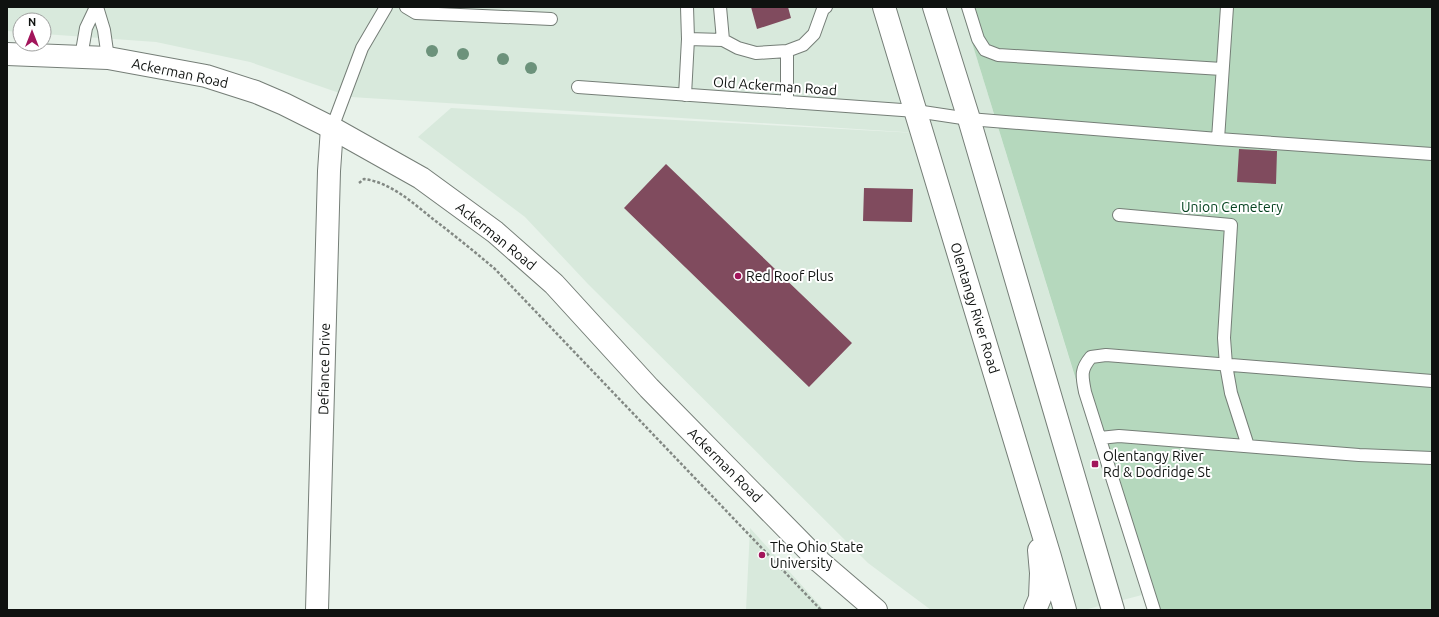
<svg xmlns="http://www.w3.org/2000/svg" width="1439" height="617" font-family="Ubuntu,sans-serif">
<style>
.built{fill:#d8e9dc}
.green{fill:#b5d8bd}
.building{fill:#804b5e}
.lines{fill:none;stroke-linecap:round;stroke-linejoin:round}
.service-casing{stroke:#757e77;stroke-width:14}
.minor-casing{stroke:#757e77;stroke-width:24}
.secondary-casing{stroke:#757e77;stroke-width:24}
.path{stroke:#828883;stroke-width:2.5;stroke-dasharray:3 2;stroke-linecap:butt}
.service{stroke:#fff;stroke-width:12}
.minor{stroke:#fff;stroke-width:22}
.secondary{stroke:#fff;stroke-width:22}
.tree{fill:#6c927b}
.poi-dot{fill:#a2155b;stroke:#fff;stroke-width:1.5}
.labels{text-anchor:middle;stroke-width:4;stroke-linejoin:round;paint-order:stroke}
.street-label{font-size:14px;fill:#0f1210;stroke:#fff}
.park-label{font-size:14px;fill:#064320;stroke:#fff}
.poi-label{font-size:14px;fill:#0f1210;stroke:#fff;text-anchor:start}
</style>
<rect width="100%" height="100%" fill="#e8f2ea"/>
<!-- built -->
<path class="built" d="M7 7H961L1142 595 1084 610H931L868 563 588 284 525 217 418 137 451 108 935 134 351 97 250 62 156 42 44 34V20H20V32L7 31Z
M750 528 824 610H746Z"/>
<!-- green -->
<path class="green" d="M961 7H1432V610H1147Z"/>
<!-- building -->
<path class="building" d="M751 7H788L791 18 757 29Z
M1239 149 1277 151 1276 184 1237 182Z
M666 164 852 343 809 387 624 208Z
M864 188 913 189 912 222 863 221Z"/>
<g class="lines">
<!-- service casing -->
<g class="service-casing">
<path id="service" d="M97 7 104 30 108 58
M406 7 416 13 551 19
M720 7 723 40
M968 7 978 39 985 50 998 55 1222 69
M688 39 723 40 738 48 756 53 787 51 803 45 814 34 823 9 826 7
M787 51V102
M81 57 86 28 96 7
M578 87 916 111 969 119 1218 139 1432 154
M685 95 688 39 687 7
M332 128 362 48 386 7
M1218 139 1227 7
M1119 215 1231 225 1224 338 1226 365 1231 393 1248 446
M1100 438 1119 436 1359 455 1432 458
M1154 610 1085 392C1082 376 1080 370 1091 357L1106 355 1432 381"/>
</g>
<!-- minor casing -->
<g class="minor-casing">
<path id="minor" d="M317 610 329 171 332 128"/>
</g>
<!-- secondary casing -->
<g class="secondary-casing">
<path id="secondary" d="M884 7 1050 557 1065 610
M934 7 969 119 1113 610
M7 54 108 58 206 76 256 92 284 104 332 128 421 178 495 232 554 284 649 388 820 562 876 610
M1035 610 1040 598 1041 573 1039 550"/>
</g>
<!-- path -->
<path class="path" d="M359 183 364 179C390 182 413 203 433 219 454 235 475 252 495 269L821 610"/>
<!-- service -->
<use href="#service" class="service"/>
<!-- minor -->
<use href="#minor" class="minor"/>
<!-- secondary -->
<use href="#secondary" class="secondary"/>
</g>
<!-- trees -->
<g class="tree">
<circle cx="432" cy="51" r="6"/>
<circle cx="463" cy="54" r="6"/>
<circle cx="503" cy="59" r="6"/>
<circle cx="531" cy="68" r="6"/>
</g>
<!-- markers -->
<g class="poi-dot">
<circle cx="738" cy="276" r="4"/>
<rect x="1091" y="460" width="8" height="8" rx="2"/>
<circle cx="762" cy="555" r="4"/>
</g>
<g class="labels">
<!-- street labels -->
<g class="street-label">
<text transform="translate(180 73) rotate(12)" y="5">Ackerman Road</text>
<text transform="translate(775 86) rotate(4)" y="5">Old Ackerman Road</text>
<text transform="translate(496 236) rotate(39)" y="5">Ackerman Road</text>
<text transform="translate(975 308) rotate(73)" y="5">Olentangy River Road</text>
<text transform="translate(324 369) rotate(-89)" y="5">Defiance Drive</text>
<text transform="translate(725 465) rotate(45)" y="5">Ackerman Road</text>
</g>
<!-- park labels -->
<g class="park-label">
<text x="1232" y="212">Union Cemetery</text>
</g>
<!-- poi labels -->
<g class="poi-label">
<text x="746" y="281">Red Roof Plus</text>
<text x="1103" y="461">Olentangy River<tspan x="1103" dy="16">Rd &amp; Dodridge St</tspan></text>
<text x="770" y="552">The Ohio State<tspan x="770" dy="16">University</tspan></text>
</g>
</g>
<!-- border -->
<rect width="1439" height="617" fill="none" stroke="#0f1210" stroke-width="16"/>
<!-- north arrow -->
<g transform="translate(32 32)"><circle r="19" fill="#ffffff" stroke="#9fa09f"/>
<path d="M0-3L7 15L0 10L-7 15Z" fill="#a2155b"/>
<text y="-6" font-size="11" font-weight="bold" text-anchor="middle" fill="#0f1210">N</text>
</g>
</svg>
